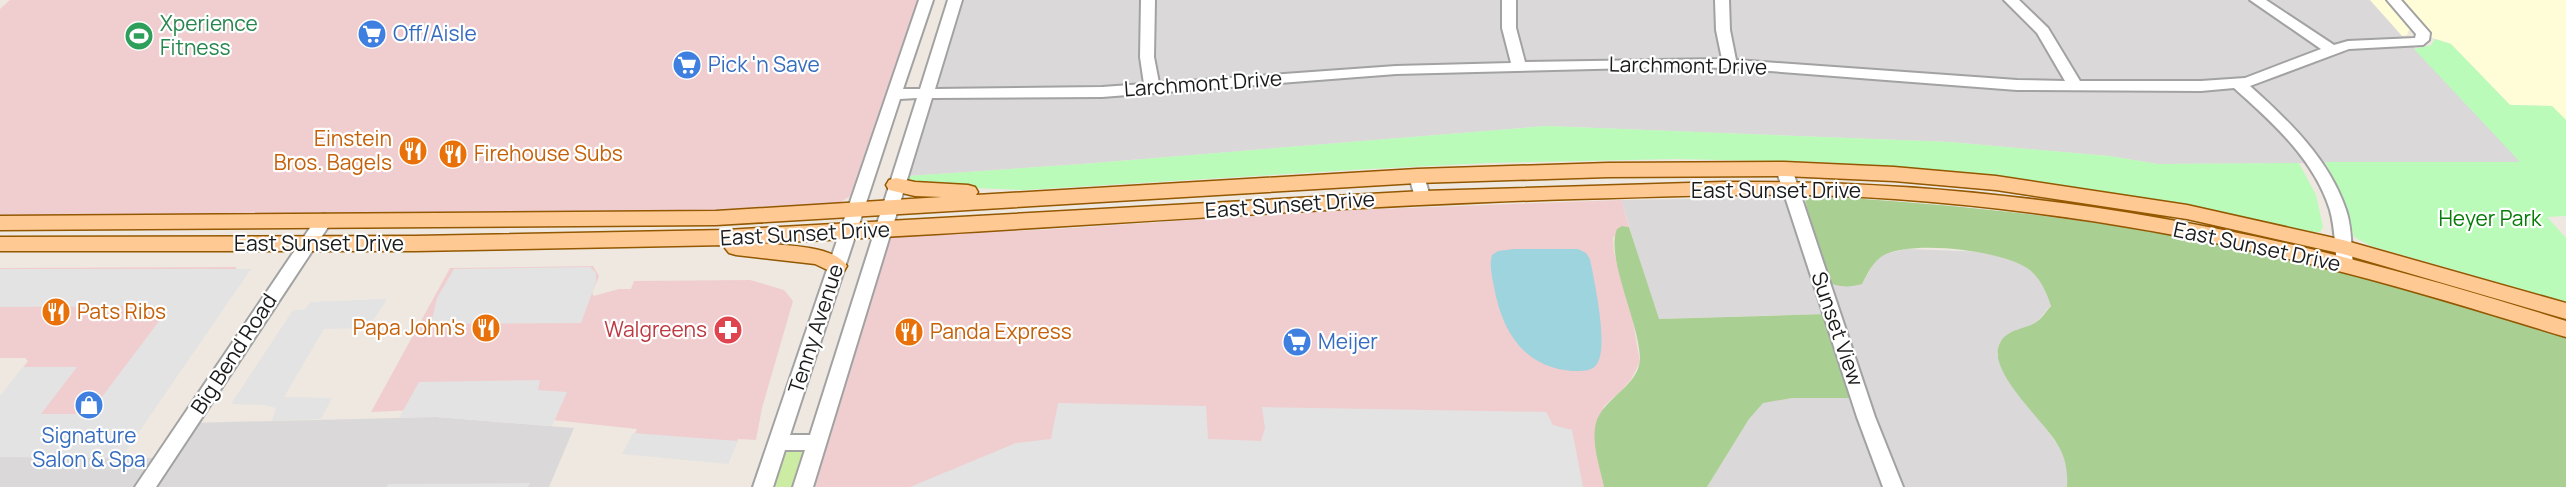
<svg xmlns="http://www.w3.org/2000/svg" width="2566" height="487" font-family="Manrope,sans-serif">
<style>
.residential{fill:#dad8d8}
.commercial{fill:#f0cecf}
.education{fill:#fffcd8}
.grass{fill:#cceba3}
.forest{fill:#a9cf93}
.park{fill:#bafbba}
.parking{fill:#e3e3e3}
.water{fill:#9ed4de}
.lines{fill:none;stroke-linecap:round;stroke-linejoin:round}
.minor-casing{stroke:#a2a2a2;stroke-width:4}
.major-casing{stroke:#935800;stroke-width:3}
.minor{fill:#fff;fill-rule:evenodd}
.major{fill:#ffc994;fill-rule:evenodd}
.labels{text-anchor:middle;stroke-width:4.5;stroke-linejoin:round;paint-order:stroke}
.leisure-label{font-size:21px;fill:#27864d;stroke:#fff;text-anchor:start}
.shop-label{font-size:21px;fill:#366cbe;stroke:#fff;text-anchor:start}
.street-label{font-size:21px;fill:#1b1b1b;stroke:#fff}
.food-label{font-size:21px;fill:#c56008;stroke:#fff;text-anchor:start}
.park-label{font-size:21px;fill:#077c08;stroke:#fff}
.health-label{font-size:21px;fill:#be3a42;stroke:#fff;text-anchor:end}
</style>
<rect width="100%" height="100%" fill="#eee8e0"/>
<!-- residential -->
<path class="residential" d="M961 0H2370L2521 162 2158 164 2109 156 1950 142 1546 126 1082 164 908 176Z
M1773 198 1805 199 1824 281 1862 284 1876 260 1885 254 1906 249 1986 252 2014 260 2029 269 2041 281 2051 305 2036 323 2010 333 2000 342 1997 355 2032 410 2060 448 2068 470 2067 487H1707L1749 419 1763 402 1792 398H1853L1826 314 1658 319 1621 200Z
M436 417 574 428 549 487H146L189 423Z
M0 457 163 458 144 487H0Z"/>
<!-- commercial -->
<path class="commercial" d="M10 0H917L850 196 838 204 664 213 0 215V9Z
M1621 200 1629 227 1622 226 1613 238 1614 252 1631 310 1640 362 1632 378 1621 391 1604 406 1595 442 1604 487H803L879 233 1041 230 1325 211Z
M593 266 599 276 592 293 594 296 619 289H631L634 281 750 280 784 290 793 301 762 408 756 440 738 439 727 463 625 453 637 429 496 414 415 410 371 412 450 268Z
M236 267V287L119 456 0 398 28 361 25 358H0V268Z"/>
<!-- education -->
<path class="education" d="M2370 0H2566V120L2552 106 2510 105 2451 44 2409 30 2407 35 2402 36Z"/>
<!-- grass -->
<path class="grass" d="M779 442 816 443 803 487H763Z"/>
<!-- forest -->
<path class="forest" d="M1820 196C1928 203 2034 212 2140 230 2285 253 2426 295 2566 337V487H2067C2068 473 2066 460 2059 447 2046 422 1985 371 2000 343 2006 330 2024 329 2035 323 2042 319 2046 311 2051 306 2046 291 2040 277 2027 268 2000 250 1913 240 1884 255 1873 261 1868 273 1862 284 1848 288 1838 287 1824 281L1805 199Z
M1622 226 1629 227 1659 319 1826 314 1854 398H1792L1763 403 1749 419 1707 487H1604C1600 467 1591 443 1596 423 1603 398 1639 386 1640 359 1640 324 1605 257 1617 229Z"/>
<!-- park -->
<path class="park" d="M2435 39 2451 44 2510 105 2552 106 2566 120V216L2547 217 2566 238V302L2371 246 2354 237 2344 199 2325 162H2520L2414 49 2431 45Z
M1546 126 1950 142 2109 156 2158 164 2299 163 2316 195 2323 227 2320 232H2311L2193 206 2056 184 1979 174 1820 162 1677 159 1490 163 1369 169 1024 190 922 186 910 181 908 176 1082 164Z"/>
<!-- parking -->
<path class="parking" d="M590 267 596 273V282L581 323 431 324 437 298 454 269Z
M0 269H251L121 458 0 457V396L23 367H77L41 414H89L166 312 163 306 0 307Z
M387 299 368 328 324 329 284 397 332 398 321 419 272 421 276 408 264 405 231 404 293 310H304L311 302Z
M540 380 538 390 567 392 552 426 436 417 399 418 419 382Z
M1058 403 1206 406 1208 439 1261 441 1265 428 1262 407 1546 412 1553 425 1572 430 1583 487H910L1016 443 1051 439Z
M633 433 724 440 738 441 728 464 622 454Z
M530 483 528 487H387L388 484Z"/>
<!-- water -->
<path class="water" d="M1514 249H1578L1586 253 1590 259C1594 280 1609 346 1597 364 1592 372 1580 371 1572 371 1523 367 1502 331 1494 287 1492 276 1489 266 1492 255L1498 251Z"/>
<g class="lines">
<!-- minor casing -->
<g class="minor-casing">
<path id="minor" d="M919 0H933L903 89H920L948 0H962L935 89 1102 87 1144 84 1140 57 1141 0H1155L1154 57 1159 83 1396 66 1511 63 1502 28V0H1516V28L1525 62 1722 59 1716 30 1715 0H1729L1730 30 1736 60 2017 80 2065 81 2037 33 2004 0H2019L2048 28 2080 81H2201L2245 78 2321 49 2250 0H2266L2334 45 2348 41 2415 38 2416 34 2387 0H2401L2430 33 2429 40 2423 45 2349 49 2250 86C2289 121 2329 159 2346 210 2352 227 2351 247 2353 265L2351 269H2339L2337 265C2335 247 2335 228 2330 210 2314 159 2272 122 2234 88L2201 91 2017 90 1730 68 1673 67 1396 74 1102 97 932 98 813 487H793L805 450H785L773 487H753ZM917 98 810 435H790L900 99Z
M1784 164 1790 165 1792 169 1875 417 1903 487H1883L1857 417 1776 169 1778 165Z
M1417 171 1423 172 1430 197 1428 201H1416L1409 176 1411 172Z
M324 214 330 216 332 220 330 224 156 487H135L318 216Z"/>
</g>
<!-- major casing -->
<g class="major-casing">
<path id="major" d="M1784 162 1894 167 1996 176 2187 205 2343 240 2566 303V319L2343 254 2187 219 1996 190 1894 181 1784 176 1608 177 1417 183 716 225 0 230V216L716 211 942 197 915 196 889 190 886 185 889 180 896 178 915 182 968 185 975 187 978 192 976 195 1417 169 1608 163Z
M1723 182C1932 180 2141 206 2343 257 2418 276 2492 298 2566 321V337C2493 315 2420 292 2346 273 2199 235 2047 210 1895 199 1789 191 1682 196 1575 199 1304 207 1033 231 762 243 784 246 834 245 847 266L844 271 836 274 815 264 736 255 729 253 725 248 727 245 415 251H0V237L415 236 726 230 1423 191Z"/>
</g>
<!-- minor -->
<use href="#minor" class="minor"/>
<!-- major -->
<use href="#major" class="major"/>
</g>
<!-- icons -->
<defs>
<g id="supermarket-disc" transform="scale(1.5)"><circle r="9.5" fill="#3f7fe0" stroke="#fff"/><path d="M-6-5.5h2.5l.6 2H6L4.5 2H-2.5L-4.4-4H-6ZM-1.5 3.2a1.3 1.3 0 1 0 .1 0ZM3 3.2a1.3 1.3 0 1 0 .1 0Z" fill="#fff"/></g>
<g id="stadium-disc" transform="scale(1.5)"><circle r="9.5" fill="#2e9e5b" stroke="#fff"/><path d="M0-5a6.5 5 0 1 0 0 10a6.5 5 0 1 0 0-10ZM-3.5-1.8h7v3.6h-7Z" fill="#fff"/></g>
<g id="restaurant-disc" transform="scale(1.5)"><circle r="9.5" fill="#e8710a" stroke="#fff"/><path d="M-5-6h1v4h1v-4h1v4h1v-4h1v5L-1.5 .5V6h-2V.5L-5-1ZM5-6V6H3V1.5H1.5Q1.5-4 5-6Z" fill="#fff"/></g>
<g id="pharmacy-disc" transform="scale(1.5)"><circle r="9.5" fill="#e0444e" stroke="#fff"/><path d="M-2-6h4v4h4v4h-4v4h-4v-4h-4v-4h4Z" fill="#fff"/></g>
<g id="shop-disc" transform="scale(1.5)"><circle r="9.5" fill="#3f7fe0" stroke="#fff"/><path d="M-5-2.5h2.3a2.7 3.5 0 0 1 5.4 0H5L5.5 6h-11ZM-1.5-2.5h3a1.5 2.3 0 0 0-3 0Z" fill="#fff"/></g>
</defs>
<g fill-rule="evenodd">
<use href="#supermarket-disc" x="372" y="34"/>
<use href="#stadium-disc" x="139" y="36"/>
<use href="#supermarket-disc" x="687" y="65"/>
<use href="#restaurant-disc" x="413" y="151"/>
<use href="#restaurant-disc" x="453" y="154"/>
<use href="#restaurant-disc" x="56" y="312"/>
<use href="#restaurant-disc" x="486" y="328"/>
<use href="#pharmacy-disc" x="728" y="330"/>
<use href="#restaurant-disc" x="909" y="332"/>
<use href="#supermarket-disc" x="1297" y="342"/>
<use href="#shop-disc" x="89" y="405"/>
</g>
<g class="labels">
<!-- leisure labels -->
<g class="leisure-label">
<text x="160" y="31">Xperience<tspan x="160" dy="24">Fitness</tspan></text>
</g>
<!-- shop labels -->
<g class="shop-label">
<text x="393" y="41">Off/Aisle</text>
<text x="708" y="72">Pick 'n Save</text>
<text x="1318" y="349">Meijer</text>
<text x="89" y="443" text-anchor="middle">Signature<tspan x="89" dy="24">Salon &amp; Spa</tspan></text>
</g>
<!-- street labels -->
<g class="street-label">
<text transform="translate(1688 66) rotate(1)" y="7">Larchmont Drive</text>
<text transform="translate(1203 84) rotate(-4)" y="7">Larchmont Drive</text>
<text x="1776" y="198">East Sunset Drive</text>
<text transform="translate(1290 205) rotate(-4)" y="7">East Sunset Drive</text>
<text transform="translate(805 234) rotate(-3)" y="7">East Sunset Drive</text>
<text x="319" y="251">East Sunset Drive</text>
<text transform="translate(2257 247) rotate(12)" y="7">East Sunset Drive</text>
<text transform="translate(816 329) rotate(-72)" y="7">Tenny Avenue</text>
<text transform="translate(1837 329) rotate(71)" y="7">Sunset View</text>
<text transform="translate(234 354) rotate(-57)" y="7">Big Bend Road</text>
</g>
<!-- food labels -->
<g class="food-label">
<text x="392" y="146" text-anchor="end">Einstein<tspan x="392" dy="24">Bros. Bagels</tspan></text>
<text x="474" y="161">Firehouse Subs</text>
<text x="77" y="319">Pats Ribs</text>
<text x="465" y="335" text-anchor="end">Papa John's</text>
<text x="930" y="339">Panda Express</text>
</g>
<!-- park labels -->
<g class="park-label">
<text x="2490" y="226">Heyer Park</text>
</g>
<!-- health labels -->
<g class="health-label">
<text x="707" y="337">Walgreens</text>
</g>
</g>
</svg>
